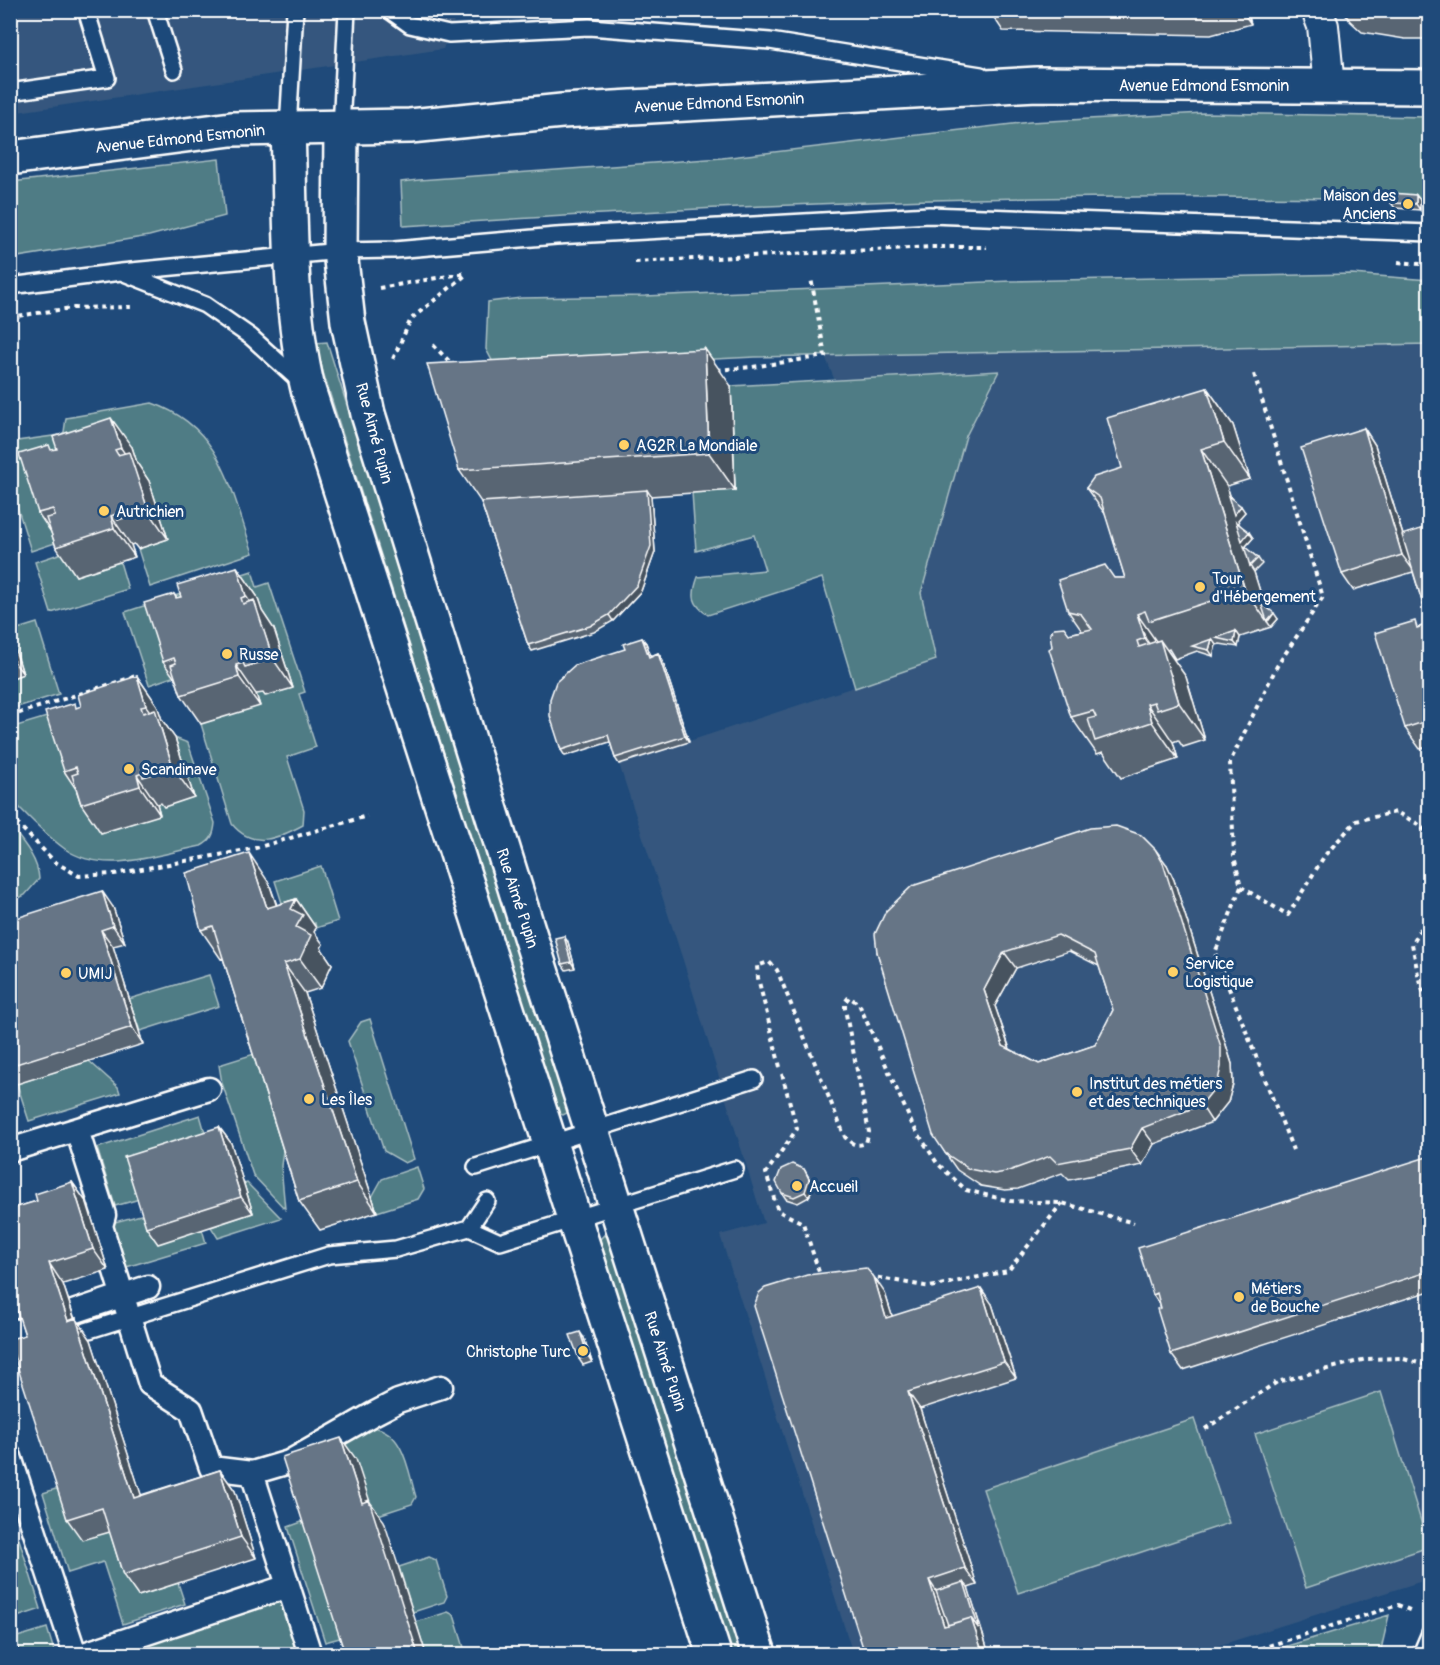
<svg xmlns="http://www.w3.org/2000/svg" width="1440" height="1665" font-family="Pangolin,sans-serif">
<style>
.built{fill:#34577e}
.green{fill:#507c85;stroke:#a8bec2;stroke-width:1.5}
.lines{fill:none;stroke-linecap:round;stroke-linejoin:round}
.service-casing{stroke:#fff;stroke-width:20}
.pedestrian-casing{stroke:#fff;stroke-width:27}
.minor-casing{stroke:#fff;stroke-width:34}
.tertiary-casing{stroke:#fff;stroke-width:38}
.secondary-casing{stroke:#fff;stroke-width:38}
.path{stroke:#fff;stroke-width:4;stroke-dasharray:4.5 4.5;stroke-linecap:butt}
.service{stroke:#1f4a7a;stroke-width:15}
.pedestrian{stroke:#1f4a7a;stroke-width:22}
.minor{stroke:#1f4a7a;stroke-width:30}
.tertiary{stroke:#1f4a7a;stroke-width:33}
.secondary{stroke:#1f4a7a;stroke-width:33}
.wall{fill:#586573;stroke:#fff;stroke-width:1.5;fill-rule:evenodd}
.shaded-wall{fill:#47525e;stroke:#fff;stroke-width:1.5}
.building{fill:#667586;stroke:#fff;stroke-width:1.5;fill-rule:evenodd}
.poi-dot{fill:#ffd166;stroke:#1f4a7a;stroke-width:2}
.labels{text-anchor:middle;stroke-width:6;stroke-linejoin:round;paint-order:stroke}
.street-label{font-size:16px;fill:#fff;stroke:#1f4a7a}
.poi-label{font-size:16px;fill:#fff;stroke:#1f4a7a;text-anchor:start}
</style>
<rect width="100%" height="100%" fill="#1f4a7a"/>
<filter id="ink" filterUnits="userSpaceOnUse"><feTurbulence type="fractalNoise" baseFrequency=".0167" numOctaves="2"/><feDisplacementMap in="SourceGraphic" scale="12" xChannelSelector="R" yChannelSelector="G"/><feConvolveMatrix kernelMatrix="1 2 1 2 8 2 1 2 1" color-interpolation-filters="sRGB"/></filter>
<g filter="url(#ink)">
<!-- built -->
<path class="built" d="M10 11H458L443 49 11 113Z
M1429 344V1579L1192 1654H853L720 1235 764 1223 683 960 619 764 936 660 921 593 966 436 999 371 835 381 825 356Z"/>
<!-- green -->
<path class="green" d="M1204 113 1429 117V200C1362 197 1295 198 1228 197 952 195 679 208 403 226L401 182 419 180 722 158 1030 122Z
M219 159 225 216 149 236 11 258V182Z
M1352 274 1429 280V344L755 357 497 370 486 349 488 302 521 298 645 296 1011 281Z
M327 342 569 1109V1112L563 1115 558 1113 322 369 316 343Z
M999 371 966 436 921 593 936 660 855 688 822 578 708 615C692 604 691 596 698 577L765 570 754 535 696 551 692 492 735 490 731 386Z
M152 403C223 427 231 491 253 553L150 587 138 549 168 539 58 542 31 551 11 487 10 442 60 435 64 432 66 418Z
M68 551 76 576 120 562 128 589 51 613 35 562Z
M252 571 257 587 269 583 305 692 299 694 316 747 287 757 304 810 303 825C279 838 253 850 232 824L201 724 256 694 264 692 266 696 293 688 178 675 149 685 125 612Z
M37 623 59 694 11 709 10 679 23 674 11 631Z
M87 705 160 814 157 804 162 802 164 806 193 797 175 738 188 743 215 823C214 835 211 841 201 846 159 854 104 876 65 849 45 835 28 816 11 799L10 728Z
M11 827C23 842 38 859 39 879L25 895 11 902Z
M321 866 338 921 316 928 315 923 291 931 275 881Z
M209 975 219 1006 140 1031 129 999Z
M370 1019 414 1159 405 1163 384 1151 348 1041 361 1022Z
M264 1051 293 1147 283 1150 281 1166 285 1209 253 1175 222 1083 219 1065Z
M89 1061 118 1087 120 1093 29 1121 17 1084Z
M200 1115 210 1150 143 1198 115 1206 97 1148Z
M417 1167 424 1189 418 1199 377 1212 372 1197 382 1179Z
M247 1183 281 1218 218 1238 211 1227 253 1213 243 1184Z
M148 1213 202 1229 206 1243 123 1268 104 1225Z
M604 1235 610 1238 743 1654H731L599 1240Z
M1381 1392 1429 1547 1306 1588 1255 1434Z
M1194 1419 1229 1523 1018 1593 983 1489Z
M373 1427C405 1432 408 1471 416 1497L412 1504 375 1516 333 1441Z
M65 1486 117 1529 138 1596 178 1583 185 1604 123 1624 103 1562 68 1573 43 1493Z
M310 1519 347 1636 325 1642 288 1527Z
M19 1539 41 1609 11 1619V1542Z
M429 1557 436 1560 447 1596 444 1602 413 1612 399 1567Z
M288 1586 310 1654H84Z
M448 1612 454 1615 466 1654H426L416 1622Z
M1389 1615 1380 1654H1261Z
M47 1628 55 1654H20L14 1638Z"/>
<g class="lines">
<!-- service casing -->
<g class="service-casing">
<path id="service" d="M155 10 174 70
M389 10 410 25 449 34 589 27 770 41 981 75
M10 92 107 78 86 10
M288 128 295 10
M341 129 347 10
M124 273 205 305 251 337 303 384
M10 286 121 272 340 251 394 250 556 236 929 215 1430 233
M476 1167 754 1079
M469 1228 500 1242 735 1169
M86 1331 329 1255 396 1249 469 1228 487 1201
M1421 1654 1430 1633"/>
</g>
<!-- pedestrian casing -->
<g class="pedestrian-casing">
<path id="pedestrian" d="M77 1130 104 1215 101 1226 150 1384 191 1410 211 1468 252 1473 289 1462 373 1414 398 1401 441 1387
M10 1150 209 1089
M73 1312 148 1287
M10 1333 30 1327
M10 1457 75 1654
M252 1473 310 1654
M84 1654 288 1586"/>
</g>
<!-- minor casing -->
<g class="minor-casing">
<path id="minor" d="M1317 10 1323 26 1329 86"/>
</g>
<!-- tertiary casing -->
<g class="tertiary-casing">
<path id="tertiary" d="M288 128C291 213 288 306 308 389L714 1654
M341 129 340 251 348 322 368 414 530 936 759 1654"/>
</g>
<!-- secondary casing -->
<g class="secondary-casing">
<path id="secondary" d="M10 158 231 129 410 126 562 111 1037 84 1430 87"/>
</g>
<!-- path -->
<path class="path" d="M635 262 931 247H987
M1398 262 1430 265
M379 288 466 273
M10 317 72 308 132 307
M433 345 452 364
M393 359 411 319 467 274
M717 370 752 367 825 356 811 278
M1254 374 1323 597 1277 666 1230 762 1234 856 1241 887 1288 915 1325 855 1356 821 1396 812 1418 824 1430 835
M10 716 136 676
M10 816 55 862 79 876 114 874 252 849 367 816
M1241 887 1215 953 1293 1150
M1430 913 1412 944 1420 984 1430 1006
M780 1067 758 978 757 966 769 962 777 970 845 1137C852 1144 856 1147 866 1143L869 1132 845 1009V1002L849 997 859 1004 912 1124 937 1163 966 1190 1010 1201 1062 1203 1134 1223
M782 1074 797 1129 766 1173 778 1211 803 1223 821 1278
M869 1276 930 1287 1008 1271 1062 1203
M1205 1429 1277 1382 1366 1359 1400 1358 1430 1366
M1243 1654 1398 1605 1414 1612"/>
<!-- service -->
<use href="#service" class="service"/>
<!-- pedestrian -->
<use href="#pedestrian" class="pedestrian"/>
<!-- minor -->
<use href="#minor" class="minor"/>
<!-- tertiary -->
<use href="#tertiary" class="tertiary"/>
<!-- secondary -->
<use href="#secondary" class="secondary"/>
</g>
<!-- wall -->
<path class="wall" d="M989 10H1247L1251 24 1211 35 1003 31Z
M1342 10H1430V39H1405L1362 32 1350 21Z
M1416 195 1420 200V210L1395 208 1391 203Z
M731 386 735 490 651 496 655 552 641 591 613 621 594 632 532 651 528 645 481 502 459 470Z
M1207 388 1233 425 1250 479 1227 486 1231 498 1245 512 1238 520 1239 524 1253 538 1246 546 1247 549 1258 558 1262 564 1254 572 1264 605 1278 619 1271 627 1240 637 1238 647 1220 644 1216 645 1213 656 1197 651 1175 659 1169 649 1167 650 1186 677 1205 740 1183 747 1178 740 1173 742 1178 759 1121 778 1103 752 1097 754 1071 717 1052 647 1069 634 1082 631 1068 611 1114 578H1125L1106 515 1086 488 1122 468Z
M1364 428 1375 445 1403 535 1430 526V746L1420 749 1405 728 1419 627 1429 624 1413 572 1353 590 1342 574Z
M132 447 137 463 149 481 168 539 138 549 134 544 131 545 135 557 76 576 56 547 51 532 38 513 52 450Z
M237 567 257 596 262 611 274 629 293 688 265 696 263 693 256 694 260 706 201 724 181 695 176 680 163 662 174 594 177 598 181 597Z
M10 635 23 674 10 679Z
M642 638 646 643 651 656 658 653 662 659 689 742 619 764 615 758 610 742 565 756 561 750 625 649Z
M137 676 157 705 162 720 175 738 194 797 164 807 161 803 157 804 160 815 101 833 81 804 76 789 64 771 78 708Z
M1167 865 1174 880 1232 1064 1233 1084 1228 1102 1212 1122 1154 1144 1142 1165 1069 1180 1062 1173 1018 1189 1005 1190 981 1186 957 1170 945 1153 877 952ZM1069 951 1099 966 1113 1010 1095 1045 1039 1064 1010 1049 995 1006 1016 968Z
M269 883 277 905 296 899 316 928 314 932 323 944 321 948 332 964 321 988 305 993 377 1212 320 1230 299 1201 223 958 221 959 201 930Z
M113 907 125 943 113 946 143 1044 17 1084 10 1075V920Z
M568 942 575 968 566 970 562 964Z
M219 1127 231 1143 253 1213 158 1244 146 1227Z
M1430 1156V1291L1183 1370 1171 1354 1160 1305 1153 1295Z
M804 1169 813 1185 809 1197 798 1203 786 1199 782 1193Z
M72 1182 87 1203 108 1270 63 1284 75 1319 76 1318 91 1340 141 1495 220 1470 235 1491 256 1558 138 1596 123 1575 110 1532 82 1540 67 1519 25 1335 14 1300 10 1301V1209L37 1201Z
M885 1293 892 1316 992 1304 1016 1378 920 1409 977 1585 968 1588 989 1654H865Z
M584 1338 592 1362 583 1365 579 1359Z"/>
<!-- shaded-wall -->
<path class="shaded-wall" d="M1241 10H1247L1251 24Z
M1416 195 1420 200V210L1416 204Z
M705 349 731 386 735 490 709 453Z
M1207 388 1233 425 1250 479 1224 442Z
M111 418 132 447 137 463 149 481 168 539 148 510 133 466 121 448Z
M1364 428 1375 445 1414 571 1402 555Z
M1201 449 1227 486 1235 513 1241 506 1245 512 1238 520 1243 538 1249 532 1253 538 1246 546 1251 564 1250 566 1254 572 1269 620 1274 613 1278 619 1271 627 1245 590Z
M647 490 651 496 655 552 641 591 613 621 609 615Z
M111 516 131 545 135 557 114 528Z
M237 567 257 596 262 611 274 629 293 688 273 659 258 614 246 596Z
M1137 614 1163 651 1160 640 1186 677 1205 740 1179 703 1171 675 1145 638Z
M1236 631 1240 637 1238 647 1234 642Z
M10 635 23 674 10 656Z
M642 638 646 643 653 662 649 657Z
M1212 639 1216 645 1213 656 1209 650Z
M658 653 662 659 689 742 685 736Z
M236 665 256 694 260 706 239 677Z
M137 676 157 705 162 720 175 738 194 797 173 768 160 725 146 706Z
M1147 704 1173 742 1178 759 1152 722Z
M137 775 157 804 160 815 140 786Z
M1155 849 1167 865 1174 880 1232 1064 1233 1084 1228 1102 1212 1122 1201 1105Z
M249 853 269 883 287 937 267 908Z
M102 891 113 907 125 943 113 926Z
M296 899 316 928 314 932 323 944 321 948 332 964 321 988 300 959 296 927 291 909Z
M101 930 113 946 143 1044 132 1027Z
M564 936 568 942 575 968 571 962Z
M1004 952 1016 968 995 1006 1014 1062 1003 1046 984 990Z
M284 964 305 993 377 1212 357 1182Z
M219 1127 231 1143 253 1213 241 1197Z
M1142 1128 1154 1144 1142 1165 1130 1149Z
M804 1169 813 1185 809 1197 805 1192Z
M72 1182 87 1203 108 1270 93 1249Z
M49 1263 63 1284 82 1342 68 1321Z
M874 1277 885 1293 898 1335 886 1318Z
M981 1288 992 1304 1016 1378 1004 1362Z
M76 1318 91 1340 149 1519 134 1498Z
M580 1332 584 1338 592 1362 588 1356Z
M908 1392 920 1409 977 1585 965 1568Z
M341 1438 356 1459 370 1502 384 1521 426 1654H418L362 1503Z
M220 1470 235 1491 256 1558 241 1537Z
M929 1580 940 1597 953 1637 944 1626Z
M964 1582 968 1587 989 1654H983L971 1618Z
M10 1625 20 1654H10Z"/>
<!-- building -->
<path class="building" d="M1392 193 1416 195V204L1391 203Z
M705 349 709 453 459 470 427 364Z
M1207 388 1224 442 1201 449 1245 590 1149 621 1145 611 1137 614 1145 638 1137 641 1139 647 1160 640 1179 703 1157 710 1154 702 1147 704 1152 722 1095 741 1088 719 1096 717 1093 711 1071 717 1049 649 1052 647 1050 633 1054 628 1064 627 1069 634 1092 629 1081 614 1068 611 1058 580 1105 565 1114 578H1125L1100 498 1086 488 1094 477 1122 468 1107 418Z
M111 418 121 448 115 450 118 455 129 452 148 510 118 520 116 514 111 516 114 528 56 547 46 518 55 516 53 509 38 513 19 454 49 445 51 450 57 449 53 437Z
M1364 428 1402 555 1342 574 1301 448Z
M647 490 651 546 637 585 609 615 590 626 528 645 481 502Z
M1228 496 1241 506 1234 515Z
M1236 522 1249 532 1242 541Z
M1430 526V720L1405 728 1375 633 1415 621 1417 628 1429 624 1402 535Z
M1244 546 1258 558 1250 566Z
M237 567 246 596 241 598 243 604 254 600 273 659 245 667 243 663 236 665 239 677 181 695 171 665 176 663 174 658 163 662 144 603 174 594 176 598 181 597 177 585Z
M1261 603 1274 613 1267 621Z
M1236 631 1234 642 1216 638Z
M642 638 649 657 658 653 685 736 615 758 608 735 561 750 550 716V699L556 682 575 665 625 649 623 644Z
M1212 639 1209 650 1192 646Z
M137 676 146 706 141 707 143 713 155 709 173 768 143 777 142 773 137 775 140 786 81 804 72 775 78 773 76 767 64 771 45 712 75 703 76 708 81 706 78 695Z
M1116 826 1141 835 1155 849 1163 863 1221 1047V1067L1217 1085 1201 1105 1142 1128 1130 1149 1057 1163 1050 1156 1006 1172 994 1174 969 1169 945 1153 933 1135 877 952 875 934 886 911 912 886 1090 828ZM1058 935 1095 954 1113 1010 1095 1045 1039 1064 1003 1046 984 990 1004 952Z
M249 853 267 908 296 899 291 909 303 915 296 927 311 935 300 959 284 964 357 1182 299 1201 213 926 201 930 186 873Z
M102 891 113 926 101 930 132 1027 10 1066V920Z
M564 936 571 962 562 964 555 938Z
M219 1127 241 1197 146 1227 124 1157Z
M1430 1156V1271L1171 1354 1157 1309 1161 1308 1157 1293 1153 1295 1138 1248Z
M792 1164 804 1169 809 1179 805 1192 794 1197 782 1193 776 1182 781 1169Z
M72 1182 93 1249 49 1263 68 1321 76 1318 134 1498 220 1470 241 1537 123 1575 102 1508 67 1519 10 1344V1339L25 1335 10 1290V1209L37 1201 35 1194Z
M866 1268 874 1277 886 1318 981 1288 1004 1362 908 1392 965 1568 929 1580 944 1626 971 1618 983 1654H865L754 1306 759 1293 765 1288 807 1275Z
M580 1332 588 1356 579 1359 570 1335Z
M341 1438 362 1503 369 1500 418 1654H345L282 1457Z
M964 1582 979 1629 971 1618 948 1625 936 1591Z"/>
</g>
<!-- markers -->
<g class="poi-dot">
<circle cx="1408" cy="204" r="6"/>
<circle cx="624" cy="445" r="6"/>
<circle cx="104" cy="511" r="6"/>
<circle cx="1200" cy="587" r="6"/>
<circle cx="227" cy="654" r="6"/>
<circle cx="129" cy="769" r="6"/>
<circle cx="1173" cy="972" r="6"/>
<circle cx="66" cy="973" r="6"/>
<circle cx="1077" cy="1092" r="6"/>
<circle cx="309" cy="1099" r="6"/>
<circle cx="797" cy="1186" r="6"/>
<circle cx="1239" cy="1297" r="6"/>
<circle cx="583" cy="1351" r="6"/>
</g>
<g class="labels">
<!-- street labels -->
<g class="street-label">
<text x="1204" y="91">Avenue Edmond Esmonin</text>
<text transform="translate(719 102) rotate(-3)" y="6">Avenue Edmond Esmonin</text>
<text transform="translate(180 138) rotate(-6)" y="6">Avenue Edmond Esmonin</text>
<text transform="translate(375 433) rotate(75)" y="6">Rue Aimé Pupin</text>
<text transform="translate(518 898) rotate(72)" y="6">Rue Aimé Pupin</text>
<text transform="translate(666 1361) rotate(72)" y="6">Rue Aimé Pupin</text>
</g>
<!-- poi labels -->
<g class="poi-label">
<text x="1396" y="201" text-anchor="end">Maison des<tspan x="1396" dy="18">Anciens</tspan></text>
<text x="636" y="451">AG2R La Mondiale</text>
<text x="116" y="517">Autrichien</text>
<text x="1212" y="584">Tour<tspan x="1212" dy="18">d'Hébergement</tspan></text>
<text x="239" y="660">Russe</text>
<text x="141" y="775">Scandinave</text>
<text x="1185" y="969">Service<tspan x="1185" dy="18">Logistique</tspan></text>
<text x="78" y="979">UMIJ</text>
<text x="1089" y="1089">Institut des métiers<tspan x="1089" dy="18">et des techniques</tspan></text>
<text x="321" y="1105">Les Îles</text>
<text x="809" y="1192">Accueil</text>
<text x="1251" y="1294">Métiers<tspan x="1251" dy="18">de Bouche</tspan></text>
<text x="571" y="1357" text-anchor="end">Christophe Turc</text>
</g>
</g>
<!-- margin -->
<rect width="1440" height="1665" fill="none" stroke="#1f4a7a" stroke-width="36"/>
<rect x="18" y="18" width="1404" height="1629" fill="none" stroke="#fff" stroke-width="2" filter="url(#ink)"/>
</svg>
